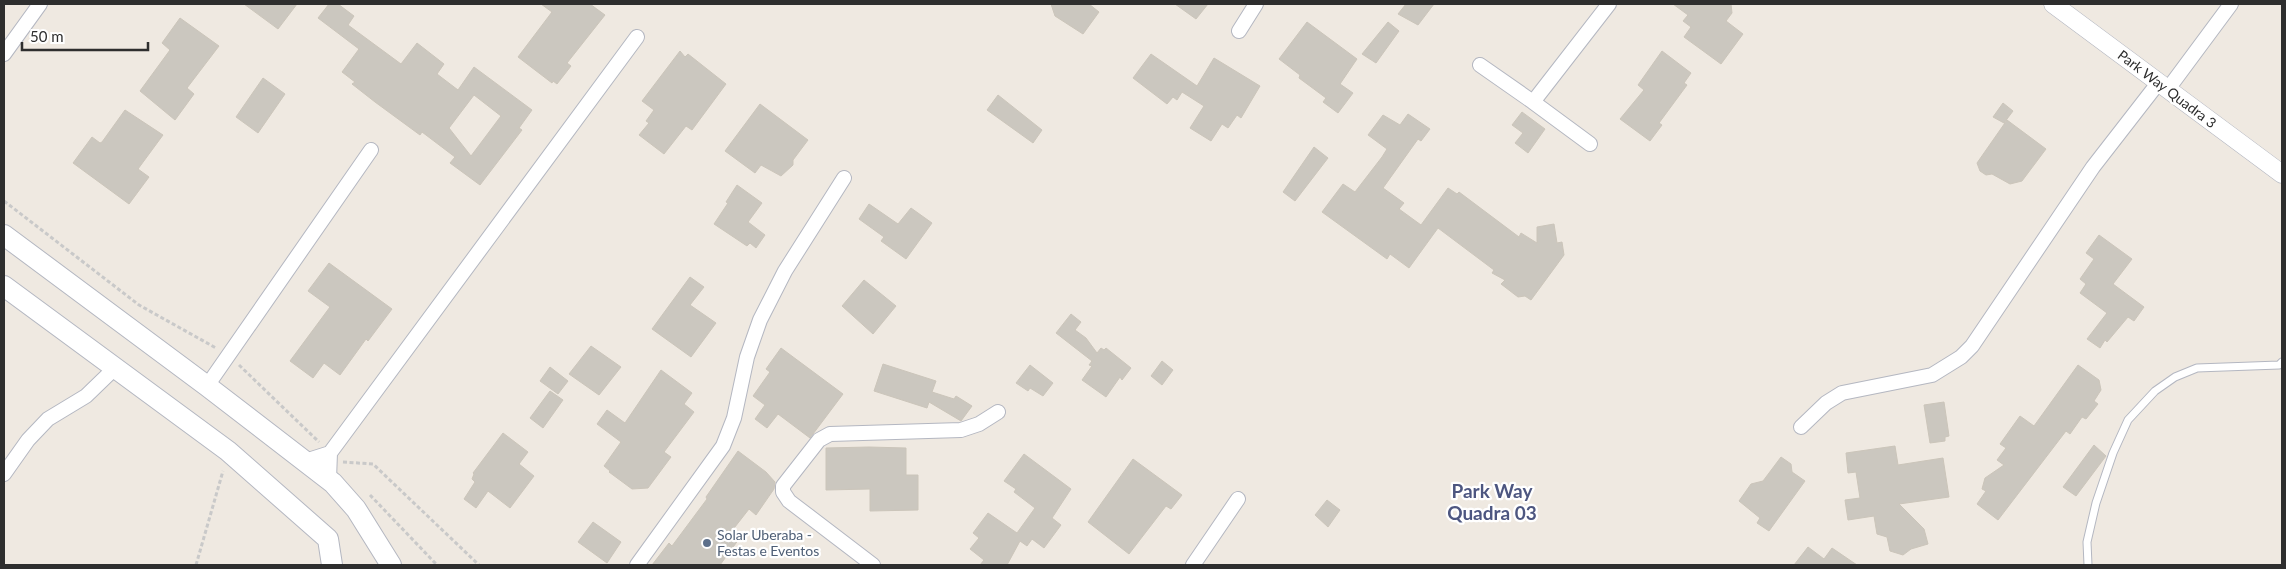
<svg xmlns="http://www.w3.org/2000/svg" width="2286" height="569" font-family="Lato,sans-serif">
<style>
.building{fill:#cbc7bf;stroke:#cbc5ba;fill-rule:evenodd}
.lines{fill:none;stroke-linecap:round;stroke-linejoin:round}
.service-casing{stroke:#b4b7c1;stroke-width:9}
.minor-casing{stroke:#b4b7c1;stroke-width:16}
.tertiary-casing{stroke:#b4b7c1;stroke-width:19}
.secondary-casing{stroke:#b4b7c1;stroke-width:22}
.path{stroke:#c9c9c9;stroke-width:3;stroke-dasharray:4 2.5;stroke-linecap:butt}
.service{stroke:#fff;stroke-width:7}
.minor{stroke:#fff;stroke-width:14}
.tertiary{stroke:#fff;stroke-width:18}
.secondary{stroke:#fff;stroke-width:20}
.service-dot{fill:#5c6f8a;stroke:#fff;stroke-width:2}
.labels{text-anchor:middle;stroke-width:4.5;stroke-linejoin:round;paint-order:stroke}
.street-label{font-size:14px;fill:#2e2e2e;stroke:#fff}
.service-label{font-size:14px;fill:#4e5e75;stroke:#fff;text-anchor:start}
.district-label{font-size:19px;font-weight:bold;fill:#4d5680;stroke:#fff}
</style>
<rect width="100%" height="100%" fill="#efe9e1"/>
<!-- building -->
<path class="building" d="M244 4H297L278 29Z
M329 4H338L354 16 348 25 401 64 417 43 444 64 437 74 458 90 474 67 532 110 519 128 522 130 480 185 450 163 455 157 422 132 420 135 375 102 352 84 355 82 342 72 359 49 318 18ZM474 95 501 116 471 156 449 128Z
M541 4H590L605 15 567 63 571 66 557 84 553 81 552 83 518 57 552 12Z
M1051 4H1089L1099 12 1083 34 1055 16Z
M1175 4H1208L1196 19Z
M1406 4H1434L1418 25 1398 14Z
M1673 4H1731L1732 13 1726 21 1743 34 1721 64 1684 37 1691 27 1683 21 1688 15Z
M180 18 219 46 187 88 194 94 175 120 140 91 170 50 162 43Z
M1307 22 1357 59 1340 84 1353 93 1338 113 1323 102 1326 98 1299 78 1300 75 1279 59Z
M1388 22 1399 31 1376 63 1362 54Z
M680 51 685 57 688 54 726 84 692 130 686 126 664 154 639 135 649 123 646 121 654 110 642 101Z
M1662 51 1691 73 1684 83 1687 85 1659 123 1662 125 1650 141 1620 119 1644 90 1638 85Z
M1151 54 1197 86 1214 58 1260 86 1241 118 1237 115 1228 128 1222 124 1211 141 1190 128 1204 106 1182 92 1177 100 1173 97 1167 104 1133 78Z
M263 78 285 94 258 133 236 117Z
M998 95 1042 130 1033 143 987 110Z
M2003 103 2013 111 2004 123 1993 117Z
M760 104 808 140 793 160V165L781 176 761 165 755 173 725 151Z
M125 110 163 135 138 169 149 177 129 204 73 163 92 137 100 143 102 142Z
M1522 112 1545 129 1528 153 1515 143 1523 133 1512 125Z
M1408 114 1430 129 1421 141 1418 139 1383 188 1404 203 1399 209 1421 225 1448 188 1457 194 1459 192 1519 237 1521 233 1537 243V227L1554 224 1557 243 1562 242 1564 255 1531 300 1525 296 1518 297 1501 284 1505 280 1492 273 1494 270 1438 228 1409 268 1390 254 1387 259 1322 212 1343 184 1355 192 1382 157 1387 149 1368 135 1383 115 1400 125Z
M2007 120 2046 149 2022 181 2010 184 1992 174 1986 175 1980 171 1977 163Z
M1314 147 1328 158 1295 201 1283 192Z
M737 185 762 203 748 222 765 235 756 248 750 243 747 246 714 224 728 203 726 202Z
M869 204 898 224 911 208 932 223 906 259 881 241 884 237 859 219Z
M2099 235 2132 259 2113 284 2144 307 2134 321 2128 317 2107 342 2105 340 2100 348 2087 339 2107 313 2080 293 2086 284 2080 279 2094 259 2086 253Z
M329 263 392 309 368 341 366 339 340 375 324 363 313 378 290 361 330 307 308 291Z
M690 277 704 287 690 305 716 323 691 357 652 329Z
M864 280 896 306 873 334 842 306Z
M1071 314 1081 322 1075 330 1086 338 1097 353 1101 348 1104 350 1106 348 1131 368 1122 380 1120 377 1106 397 1082 380 1092 366 1089 365 1092 361 1056 333Z
M591 346 621 367 599 395 569 374Z
M781 348 843 394 810 438 778 414 767 428 755 419 765 405 753 396 770 372 766 369Z
M1162 361 1173 370 1162 385 1151 376Z
M883 364 936 381 932 392 954 399 956 396 972 406 961 421 929 402 927 408 874 391Z
M1030 365 1053 383 1043 396 1030 388 1028 391 1016 383Z
M2078 365 2099 380 2101 390 2094 401 2098 404 2086 419 2082 417 2070 434 2066 431 1998 520 1977 504 1986 491 1982 489 1985 478 2004 465 1997 460 2006 448 2000 444 2020 416 2034 426Z
M550 367 568 381 558 394 540 381Z
M661 370 692 393 684 404 694 412 664 452 671 457 648 488 632 489 609 472 610 471 604 466 621 442 597 424 607 410 625 423Z
M550 391 563 400 543 428 530 418Z
M1944 402 1949 436 1945 437V441L1930 443 1924 405Z
M503 433 528 452 519 464 534 476 510 508 488 491 476 508 464 499 475 482 472 479 474 474 473 473Z
M2094 445 2106 456 2076 496 2063 487Z
M1895 446 1898 465 1943 458 1949 497 1899 504 1924 529 1928 544 1911 549 1903 555 1890 551 1887 537 1877 534 1874 516 1848 520 1845 500 1860 498 1856 472 1848 473 1846 453Z
M869 447 906 448V475H918V510L870 511V489L826 490V448Z
M738 451 766 472 775 482 774 489 756 515 749 509 731 532 739 539 720 565H652L669 543 672 546 707 499 706 497Z
M1024 454 1071 489 1052 518 1061 525 1044 548 1032 539 1027 546 1020 541 1007 565H980L984 560 970 549 979 538 973 533 988 513 1017 533 1035 508 1014 492 1016 489 1004 481Z
M1781 457 1791 464 1792 472 1805 481 1769 531 1757 523 1760 518 1739 501 1751 484 1763 481Z
M1133 459 1182 495 1171 509 1166 506 1129 554 1088 522Z
M1327 500 1340 510 1328 527 1315 515Z
M593 522 621 542 607 563 578 542Z
M1808 547 1824 559 1832 548 1857 565H1794Z"/>
<g class="lines">
<!-- service casing -->
<g class="service-casing">
<path id="service" d="M2088 565 2087 542 2096 503 2113 453 2128 420 2155 391 2175 377 2197 368 2279 365 2282 362"/>
</g>
<!-- minor casing -->
<g class="minor-casing">
<path id="minor" d="M1239 31 1256 4
M4 54 40 4
M1480 65 1533 102 1609 4
M2168 89 2231 4
M1533 102 1590 144
M207 386 371 150
M1801 427 1826 403 1842 393 1932 375 1961 357 1972 346 2093 167 2159 82
M330 453 637 37
M305 461 330 453 329 479
M4 474 28 440 48 419 86 396 116 367
M637 565 723 446 734 418 747 357 760 320 785 271 844 178
M873 565 789 501 783 492V486L819 440 830 434 961 430 979 424 998 412
M1193 565 1238 499"/>
</g>
<!-- tertiary casing -->
<g class="tertiary-casing">
<path id="tertiary" d="M2053 4 2282 174"/>
</g>
<!-- secondary casing -->
<g class="secondary-casing">
<path id="secondary" d="M4 235 207 386 333 483 356 509 391 565
M4 286 228 451 328 539 332 565"/>
</g>
<!-- path -->
<path class="path" d="M4 201 139 305 216 348
M239 365 319 442
M343 462 373 464 479 565
M370 495 437 565
M196 565 223 471"/>
<!-- service -->
<use href="#service" class="service"/>
<!-- minor -->
<use href="#minor" class="minor"/>
<!-- tertiary -->
<use href="#tertiary" class="tertiary"/>
<!-- secondary -->
<use href="#secondary" class="secondary"/>
</g>
<!-- markers -->
<circle class="service-dot" cx="707" cy="543" r="5"/>
<g class="labels">
<!-- street labels -->
<g class="street-label">
<text transform="translate(2167 89) rotate(37)" y="5">Park Way Quadra 3</text>
</g>
<!-- service labels -->
<g class="service-label">
<text x="717" y="540">Solar Uberaba -<tspan x="717" dy="16">Festas e Eventos</tspan></text>
</g>
<!-- district labels -->
<g class="district-label">
<text x="1492" y="498">Park Way<tspan x="1492" dy="22">Quadra 03</tspan></text>
</g>
</g>
<!-- border -->
<rect width="2286" height="569" fill="none" stroke="#2e2e2e" stroke-width="10"/>
<!-- scale -->
<path d="M22 42v8h126v-8" fill="none" stroke="#2e2e2e" stroke-width="2.5"/>
<text x="30" y="42" font-size="15" fill="#2e2e2e" stroke="#ffffff" stroke-width="4" paint-order="stroke">50 m</text>
</svg>
